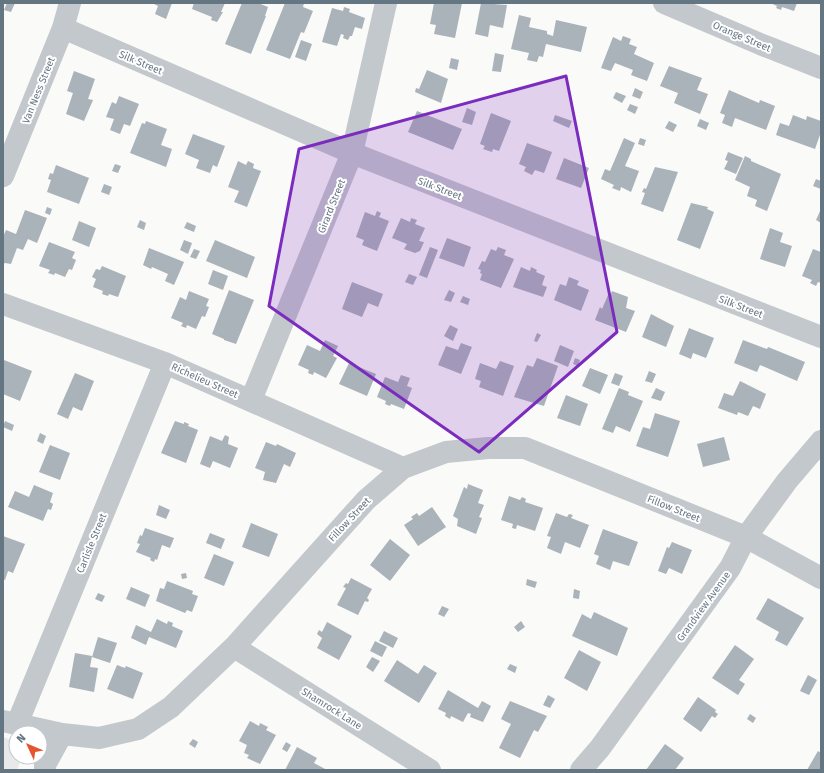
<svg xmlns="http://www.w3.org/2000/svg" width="824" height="773" font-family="'Fira Sans',sans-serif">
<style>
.built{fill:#e8e9e9}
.building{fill:#aab3b9}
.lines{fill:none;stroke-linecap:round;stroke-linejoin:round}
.minor{stroke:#c3c8cc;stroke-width:22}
.marked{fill:#7b2cbf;fill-opacity:0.2;stroke:#7b2cbf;stroke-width:3;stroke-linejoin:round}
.labels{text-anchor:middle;stroke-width:4;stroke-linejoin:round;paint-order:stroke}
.street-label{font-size:10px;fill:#657683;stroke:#fff}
</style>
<rect width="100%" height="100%" fill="#fafaf8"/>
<!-- built -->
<path class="built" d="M3 737 16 742V757H22L17 770H3Z"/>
<!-- building -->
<path class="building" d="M7 3H15L11 12 4 10Z
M152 3H172L166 19 155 14 158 6Z
M194 3H225L221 12H223L217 22 211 20 212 17 192 9Z
M242 3H258L268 7 265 16H266L251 54 225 44Z
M285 3H304L303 7 313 11 304 33 301 32 290 59 266 50Z
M434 3H462L455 38 434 34 436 25 430 24Z
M481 3 507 5 503 28 490 25 488 37 475 34Z
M770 3H797L794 11 782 7 781 10 776 8 777 6Z
M344 7 350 9 349 12 365 18 362 29 355 27 352 36H350L348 40 343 38 344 35 341 34 337 46 322 42 332 8 343 11Z
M519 15 531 18 529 27 547 31V34L553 36 556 20 587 27 581 52 546 44 543 57 539 56 537 62 527 60 529 53 511 49Z
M623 36 631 39 629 44 637 47 634 54 654 63 647 81 631 75 633 70 615 63 611 71 601 68 613 37 621 41Z
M301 40 312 44 306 61 295 57Z
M495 53 504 55 501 72 492 71Z
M451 58 459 60 457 70 449 68Z
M669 66 702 78 697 90 708 94 700 114 674 103 678 93 660 86Z
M427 70 448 79 441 103 415 92 416 88 419 89Z
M74 71 95 79 88 99 93 100 84 121 66 114 73 93 67 91Z
M635 88 643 92 640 99 632 96Z
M729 90 759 103 760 100 775 106 766 130 735 118 732 127 722 123 725 115 720 113Z
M616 92 626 96 622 103 613 98Z
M119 96 139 104 130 126 124 124 120 134 110 130 114 119 106 117 112 102 116 104Z
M630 104 638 107 635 114 627 110Z
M467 108 476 112 472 125 462 122Z
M417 111 462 129 453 150 408 132Z
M491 113 511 121 499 151 493 149 492 152 483 149 485 146 480 144Z
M555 115 572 121 569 128 553 121Z
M793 115 806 120 807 116 821 121V132L815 149 776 135 780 123 789 126Z
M700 119 709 123 706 130 697 126Z
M146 121 167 129 161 145 172 149 166 167 130 153 142 123 145 124Z
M669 121 677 125 673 132 665 128Z
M193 134 225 146 217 167 213 165 210 173 196 168 199 160 185 154Z
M624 138 635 143 625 166 639 171 631 192 621 187 620 191 612 188 614 185 601 179 605 169 610 171Z
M640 138 646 140 644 146 638 144Z
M527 143 552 152 544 173 535 170 532 175 524 171 526 167 519 164Z
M728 152 743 158 736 174 724 169 728 161 725 160Z
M745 156 751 159V161L781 174 767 211 755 206 757 200 747 196 750 187 735 180Z
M564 158 589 168 581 188 556 179Z
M238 161 246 165 248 161 254 164 253 168 261 171 247 207 234 202 239 191 228 187Z
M115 164 121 166 118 173 112 171Z
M56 165 89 178 79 204 47 192 51 180 48 179 50 173 53 174Z
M655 167 678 172 663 212 641 204 645 193 642 192 644 188 646 189Z
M816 179 821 181V189L813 186Z
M104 184 112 187 109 195 101 192Z
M691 203 708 207 707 209 714 212 700 249 677 240Z
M47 207 52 209 50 215 45 213Z
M821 209V223L816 220Z
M25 210 47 218 37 243 28 239 23 250 17 248 11 264 5 263 3 264V237L6 230 16 234Z
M377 211 381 213 379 217 389 221 377 251 362 245 364 240 356 237 365 212 375 216Z
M401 218 410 222 411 218 417 220 415 224 425 228 419 241 424 242 420 251 415 253 404 249 407 244 392 238Z
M140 220 146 223 144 230 137 227Z
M79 221 96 228 89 247 72 240Z
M187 222 196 226 194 232 184 228Z
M770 228 783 233 780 242 792 246 785 267 760 259Z
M447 238 471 247 464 267 439 258Z
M184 240 192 243 188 254 180 250Z
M215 240 255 257 247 278 206 261Z
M49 242 75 252 72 258 76 260 72 270 69 269 65 277 55 273 54 275 48 273 50 270 39 266Z
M430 247 438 250 427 278 419 275Z
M498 247 506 250 504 255 514 259 501 288 480 280 482 274 480 273 481 270 478 269 482 261 485 262 491 249 496 251Z
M149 248 184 262 174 285 165 281 168 274 152 267 151 269 143 265Z
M194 249 200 251 196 259 190 257Z
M813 249 821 252V283L818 282 816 286 810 283 812 280 802 276Z
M102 266 126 276 118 297 109 294 108 296 102 294 103 291 93 287 96 279 92 277 96 269 100 270Z
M521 267 530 271 531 267 537 270 536 272 545 276 542 285 547 287 543 297 513 287Z
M213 270 228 276 223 290 208 284Z
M409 274 417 277 413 285 405 282Z
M569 277 579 281 577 285 589 290 581 311 554 300 560 284 566 286Z
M352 282 383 294 378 307 368 303 362 317 342 309Z
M229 290 254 300 236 344 224 340V339L212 334Z
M449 290 455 293 451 302 444 300Z
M189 291 209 299 206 306 209 307 205 317 202 316 196 329 187 325 186 328 181 326 183 323 171 318 180 297 186 300Z
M612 291 628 297 626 308 635 311 626 332 595 320 600 307 602 309 608 295 610 296Z
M463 296 470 299 468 305 460 302Z
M651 314 674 326 666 347 642 337Z
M450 325 458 329 453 341 444 336Z
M689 328 714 338 706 358 693 353 691 359 679 354Z
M537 333 541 335 537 342 534 341Z
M325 340 338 346 333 356 337 358 326 378 314 372 313 375 308 373 309 370 298 365 307 345 320 351Z
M743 340 767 349 768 347 805 362 797 381 760 365 757 372 734 363Z
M461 343 472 347 461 374 438 365 446 346 458 350Z
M560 345 574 351 568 367 554 361Z
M537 358 558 366 544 406 514 397 527 365 533 367Z
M575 358 580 360 578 366 573 364Z
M4 360 32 371 20 401 3 394Z
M500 361 514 366 503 396 479 387 481 381 475 379 480 363 496 369Z
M349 363 376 374 367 396 339 384Z
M590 368 608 375 600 394 582 386Z
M649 371 656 374 652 383 645 381Z
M75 373 94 381 82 411 73 407 68 419 57 414Z
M615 373 623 376 619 386 611 383Z
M401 375 410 378 407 386 412 388 404 409 391 404 390 406 385 404 386 401 377 397 385 377 398 382Z
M740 381 766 394 760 409 753 406 748 416 738 412 737 415 718 408 724 393 733 396Z
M619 388 629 392 628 395 643 401 630 432 616 426 613 433 602 429Z
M656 388 665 392 661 401 651 398Z
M566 395 588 404 580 426 557 418Z
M655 413 680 421 668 457 636 446 643 427 650 429Z
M5 421 14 425 12 431 3 427Z
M175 421 184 424V422L189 424 188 426 198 430 186 463 161 453Z
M40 433 46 436 43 444 37 441Z
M225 435 229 437 228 444 238 448 230 468 213 461 210 468 200 464 210 436 222 441Z
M724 437 730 460 703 467 697 444Z
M266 442 276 446 277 444 296 453 290 467 284 464 276 483 263 480 265 472 255 468Z
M50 445 70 453 60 480 39 472Z
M468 484 483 490 478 503 484 505 479 517 482 518 476 534 457 526 458 519 453 516 464 487 467 489Z
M34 485 53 493 50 502 53 504 51 510 48 509 43 521 8 507 15 491 29 497Z
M509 496 520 500 522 497 526 499 525 502 543 508 535 531 517 525 516 529 512 528 513 524 501 520Z
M159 505 170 510 166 519 156 515Z
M432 507 446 527 418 546 404 525 413 519 411 517 417 513 419 516Z
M556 513 567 517 569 514 573 515 571 518 589 525 580 548 565 542 561 554 547 548 551 537 547 536Z
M251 523 278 534 269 557 242 547Z
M145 528 174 538 170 548 162 545 157 560 155 559 154 562 150 560 151 558 136 552 140 544 137 543 140 535 142 536Z
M603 529 638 542 629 566 613 561 610 570 596 564 599 556 594 554Z
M210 533 225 539 221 549 206 543Z
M3 536 25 544 13 573 8 571 5 580 3 579Z
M390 539 410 555 390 581 370 565Z
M672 542 692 550 682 574 669 568 666 574 658 571 667 547 669 548Z
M214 554 234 562 224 586 204 578Z
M186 573 187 578 182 579 181 574Z
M351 578 372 589 367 598 369 600 368 602 365 601 358 615 337 605 346 588 343 587 346 583 348 584Z
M527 579 537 582 535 588 526 585Z
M167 581 193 591 192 594 198 596 192 612 187 610 185 613 156 601 160 588 164 589Z
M131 587 150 595 145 607 126 599Z
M574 589 580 591 579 599 573 598Z
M98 593 105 596 102 602 95 599Z
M768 598 804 618 787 646 775 640 779 632 756 619Z
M442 606 449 609 444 617 438 614Z
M594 612 628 628 617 656 572 636 582 614 591 619Z
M157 619 167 624 168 621 173 623 172 626 183 631 176 648 149 637 146 645 131 638 136 625 151 632Z
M521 621 525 627 518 632 514 627Z
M327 622 352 636 339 660 317 648 322 638 317 634 319 630 322 632Z
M384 631 398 638 393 648 379 641Z
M98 637 117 643 110 663 92 657Z
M375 641 387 647 382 657 370 651Z
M735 645 754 659 739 680 745 684 738 695 712 678Z
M579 650 601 662 587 691 564 678Z
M75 653 92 656 90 667 98 668 94 692 69 687Z
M372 657 380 661 373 672 366 667Z
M397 660 418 674 424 665 437 673 419 703 384 681Z
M510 664 517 667 515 673 507 669Z
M117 665 125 668 126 666 143 673 133 699 107 689Z
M808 675 817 680 809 695 800 691Z
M448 690 478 708 482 701 491 706 483 722 470 717 471 714 468 713 463 722 451 716 450 719 445 716 446 713 438 709Z
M548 695 555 699 550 708 543 705Z
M698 697 716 710 715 712 718 714 715 718 712 716 701 732 683 719Z
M510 701 547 716 538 732 534 730 520 758 499 748 511 724 501 719Z
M750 714 756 718 753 723 747 719Z
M250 721 259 726 260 723 268 727 266 730 276 735 260 764 247 758 249 755 244 753 247 745 239 741Z
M193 739 198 742 195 748 189 744Z
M286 742 291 745 287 752 282 749Z
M665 744 684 758 675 770H646Z
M297 747 317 758 314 763 327 770H285Z
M818 751 821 753V770H807Z"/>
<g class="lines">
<!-- minor -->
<path class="minor" d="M664 3 760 44 821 68
M63 28 352 153 821 337
M3 176 63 28 70 3
M3 304 165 363 403 468
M251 400 352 153 386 3
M234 647 430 770
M3 721 62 734 99 738 138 729 171 707 234 647 366 500 403 468 446 452 488 448H525L746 537 821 578
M17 724 165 363
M45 770V765L62 734
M581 770 600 748 730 568 746 537 787 481 821 441"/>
</g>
<!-- marked area -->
<path class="marked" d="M566 76 617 332 479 452 269 306 299 149Z"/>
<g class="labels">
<!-- street labels -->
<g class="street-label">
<text transform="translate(742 36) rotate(23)" y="4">Orange Street</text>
<text transform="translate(141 62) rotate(23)" y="4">Silk Street</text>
<text transform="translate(38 90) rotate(-68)" y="4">Van Ness Street</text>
<text transform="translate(440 188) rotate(21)" y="4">Silk Street</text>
<text transform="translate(331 206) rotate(-68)" y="4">Girard Street</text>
<text transform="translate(741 306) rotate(21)" y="4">Silk Street</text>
<text transform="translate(205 380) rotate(24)" y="4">Richelieu Street</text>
<text transform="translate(674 508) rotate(22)" y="4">Fillow Street</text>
<text transform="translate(349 519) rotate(-47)" y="4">Fillow Street</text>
<text transform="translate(91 543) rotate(-68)" y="4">Carlisle Street</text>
<text transform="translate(703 606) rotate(-54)" y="4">Grandview Avenue</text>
<text transform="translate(332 708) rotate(32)" y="4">Shamrock Lane</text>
</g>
</g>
<!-- border -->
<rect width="824" height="773" fill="none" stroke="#657683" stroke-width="8"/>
<!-- north arrow -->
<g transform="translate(28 745) rotate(314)"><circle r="19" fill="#ffffff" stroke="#c1c8cd"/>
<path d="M0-3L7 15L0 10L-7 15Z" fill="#e4572e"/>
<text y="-6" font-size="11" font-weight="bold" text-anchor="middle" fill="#657683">N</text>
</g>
</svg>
